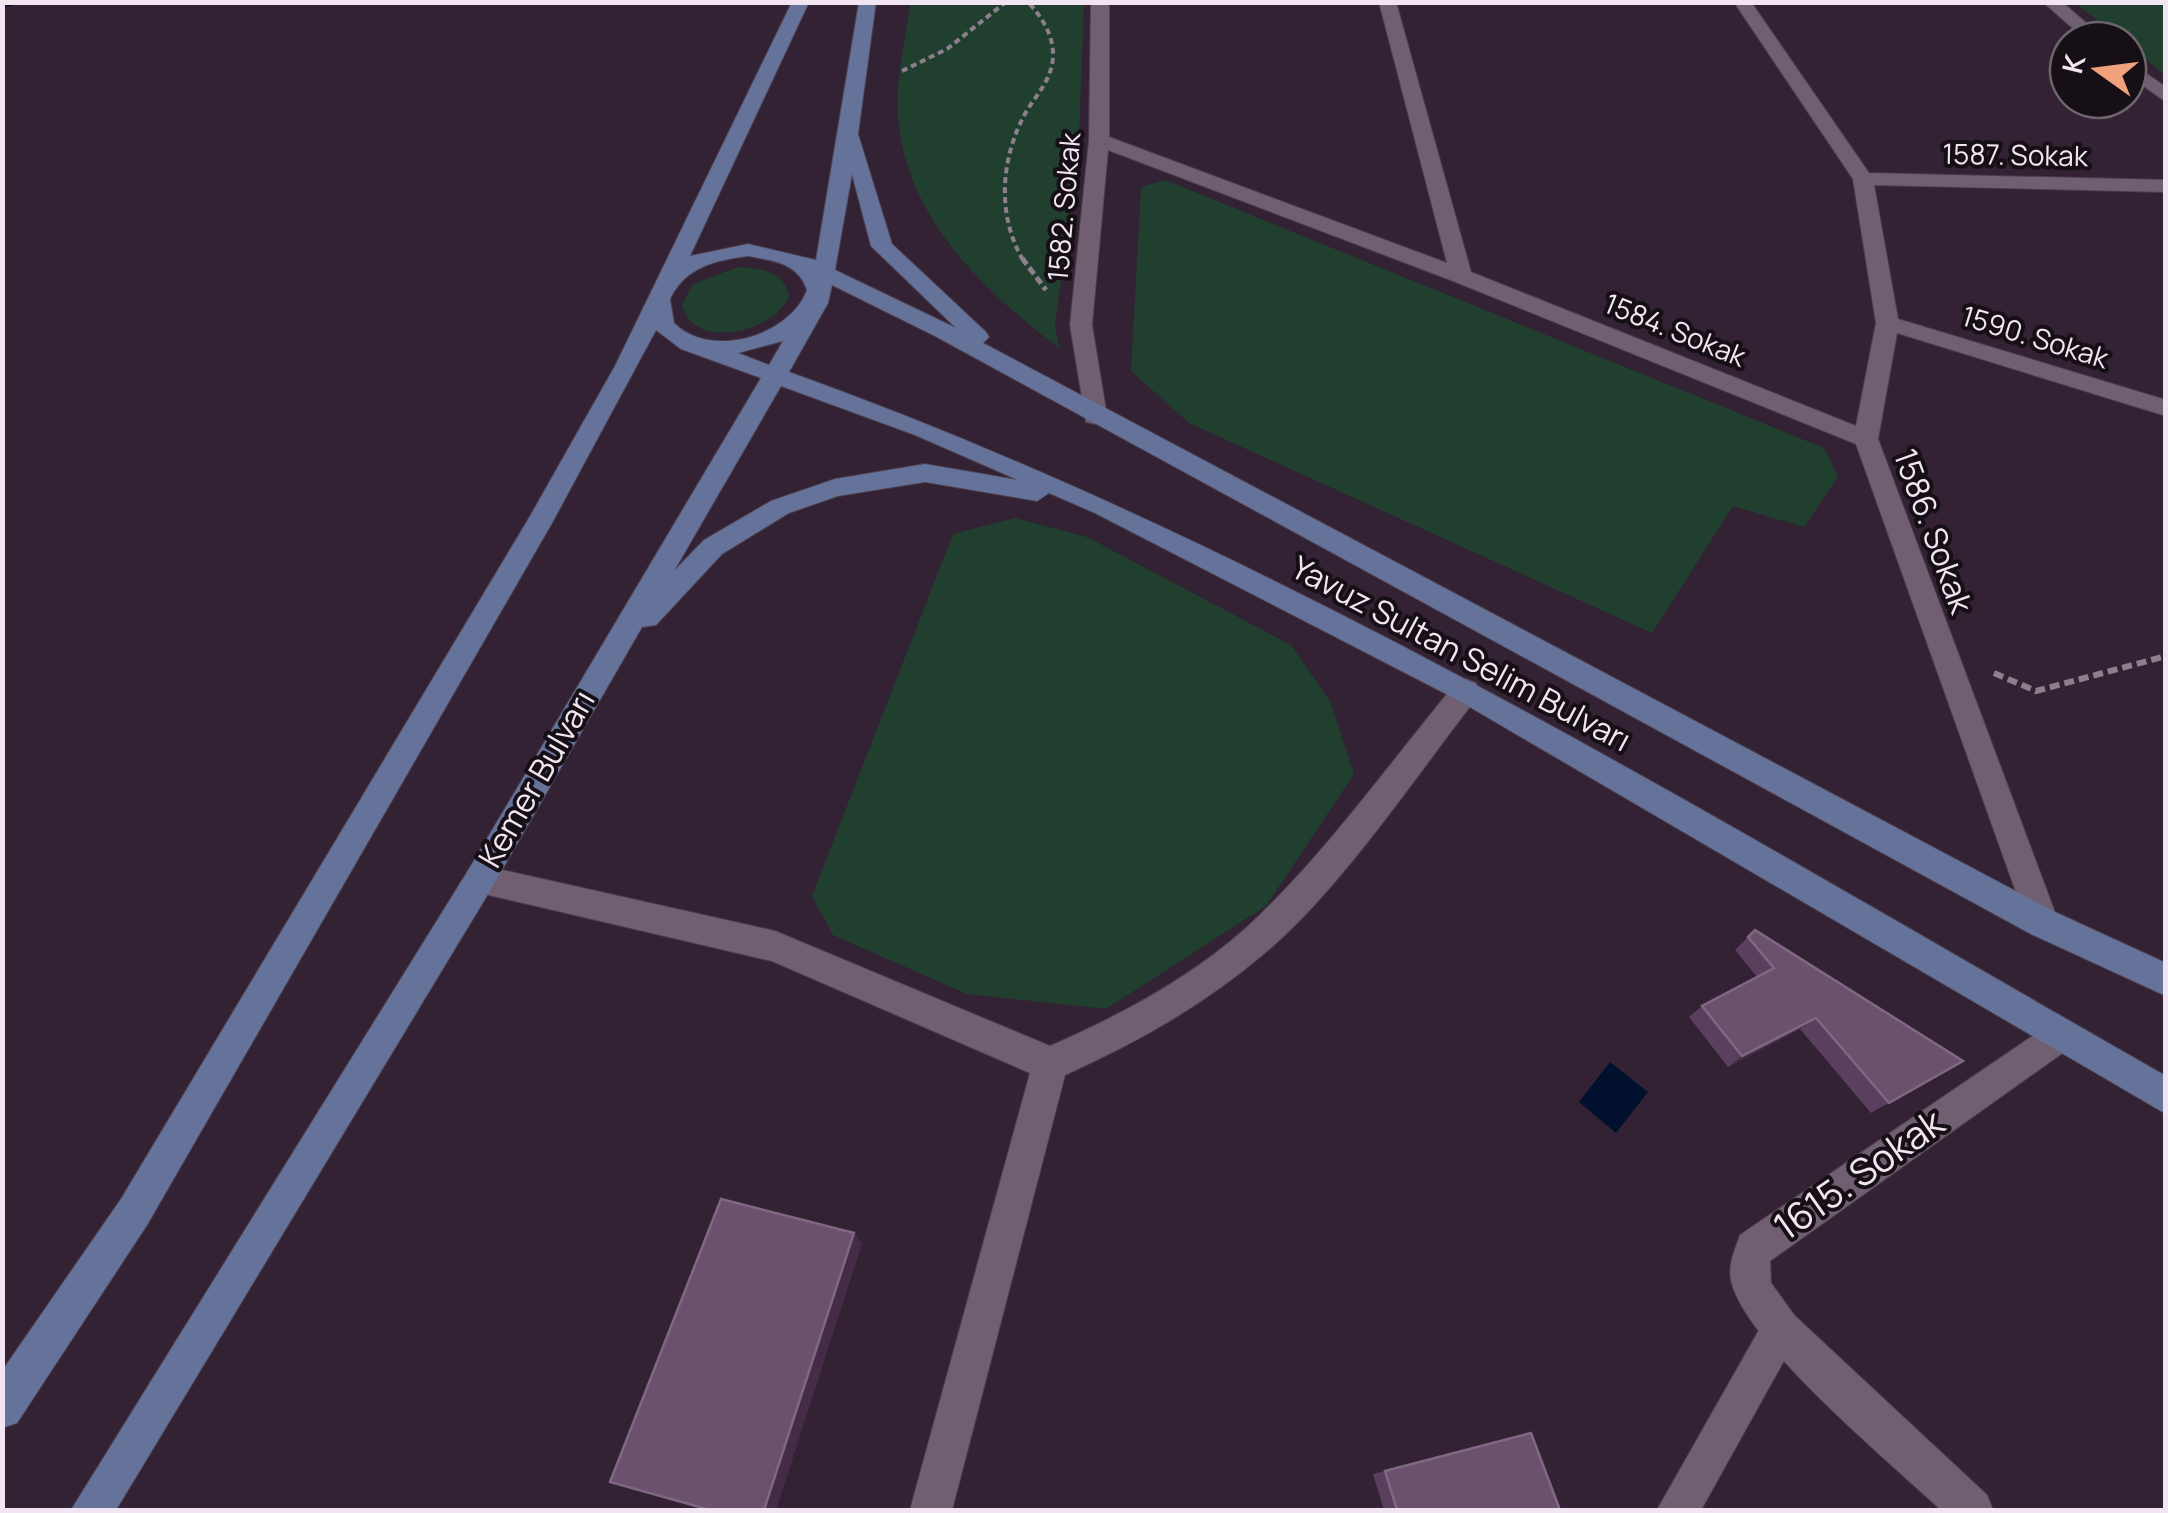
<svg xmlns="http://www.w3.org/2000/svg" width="2168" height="1513" font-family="Manrope,sans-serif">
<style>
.green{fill:#203f2f}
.water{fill:#00102d}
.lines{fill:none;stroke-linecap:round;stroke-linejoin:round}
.stream{fill:#00102d;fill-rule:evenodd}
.service-casing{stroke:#4d3f4e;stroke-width:2}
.minor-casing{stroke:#4d3f4e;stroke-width:2}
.secondary-casing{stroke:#4d3f4e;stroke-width:2}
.path-far2{stroke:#8d7f8d;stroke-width:4;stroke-dasharray:6 4;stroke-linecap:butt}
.path-far1{stroke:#8d7f8d;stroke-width:5;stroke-dasharray:8 4;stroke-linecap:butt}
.path{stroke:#8d7f8d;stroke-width:6;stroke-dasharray:10 5;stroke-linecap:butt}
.service{fill:#705e71;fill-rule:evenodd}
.minor{fill:#705e71;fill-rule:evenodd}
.secondary{fill:#65729a;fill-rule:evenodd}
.wall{fill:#5b3f5e}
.shaded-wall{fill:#442c46}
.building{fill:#6b516e;stroke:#806882;stroke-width:2.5}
.labels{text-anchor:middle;stroke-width:8;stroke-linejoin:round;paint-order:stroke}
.far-street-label{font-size:28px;fill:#f0e5f0;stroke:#160f16}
.street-label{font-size:32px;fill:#f0e5f0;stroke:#160f16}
.near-street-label{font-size:38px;fill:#f0e5f0;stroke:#160f16}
</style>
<rect width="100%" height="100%" fill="#322233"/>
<!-- green -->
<path class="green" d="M910 3H1084L1079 139 1055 326 1059 348C983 290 906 218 898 117 895 81 906 39 910 3Z
M2075 3H2165V75L2128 45V40H2122Z
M1165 180 1824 448 1838 477 1804 527 1733 506 1652 633 1189 423 1131 371 1141 187Z
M738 267C761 268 785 271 789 297 773 332 694 352 682 305L693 284Z
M1015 518 1087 537 1291 645 1330 701 1354 774 1266 906 1106 1009 967 994 833 935 812 896 953 534Z"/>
<!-- water -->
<path class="water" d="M1610 1062 1648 1092 1616 1133 1579 1102Z"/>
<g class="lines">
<!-- stream -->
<path class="stream" d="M20 2 19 4 2 8V3Z"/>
<!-- service casing -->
<g class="service-casing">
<path id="service" d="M1781 1310 1795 1316 1801 1330 1701 1510H1657L1767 1316Z"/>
</g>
<!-- minor casing -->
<g class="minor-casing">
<path id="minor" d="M1091 2H1109V137L1447 263 1379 2H1396L1471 272 1856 426 1876 323 1853 179 1734 2H1751L1869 173 2166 180V192L1874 185 1898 319 2166 400V416L1897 333 1878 439 2059 923 2055 934 2043 938 2031 934 2027 923 1856 444 1453 281 1108 150 1092 325 1107 416 1095 424 1086 422 1070 325 1089 140Z
M2043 2H2062L2106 40H2086Z
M2128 61 2166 87V102L2128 75Z
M1466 679 1476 683 1480 691 1476 699C1415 777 1340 890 1266 952 1202 1006 1140 1041 1065 1075L952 1510H910L1030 1073 772 961 480 893 469 889 464 879 469 869 480 865 775 931 1050 1046C1119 1016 1189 979 1246 928 1324 856 1388 765 1456 683Z
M2059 1018 2071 1023 2076 1035 2071 1047 1770 1261 1771 1283 1795 1316 1987 1495 1993 1510H1941C1891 1463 1744 1342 1731 1280 1728 1264 1735 1250 1740 1235Z"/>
</g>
<!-- secondary casing -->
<g class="secondary-casing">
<path id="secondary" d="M792 2H809L690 256 748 244 816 260 859 2H876L858 134 892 244 986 332 989 337 983 343 2055 912 2166 963V996L2031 934 935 336 832 285 828 303 789 372C1276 546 1718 821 2166 1076V1114L1456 699 1095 513 1049 493 1037 501 925 482 838 496 789 513 722 554 656 625 642 627 491 889 116 1510H71L469 869 761 378 681 349 656 330 552 523 147 1225 17 1423 2 1428V1371L121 1199 529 518 615 366ZM852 174 871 246 956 328 835 270ZM748 256C774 261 798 263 807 290 790 336 711 360 674 323L670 299C685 267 716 260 748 256ZM783 341 769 365 738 353ZM781 386 915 435 1018 480 925 464 835 479 771 501 704 540 674 571Z"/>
</g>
<!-- path-far2 -->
<path class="path-far2" d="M902 71 947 49 1006 2
M1023 260C996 214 1001 157 1026 112 1037 94 1052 79 1053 57 1054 36 1042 17 1028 2"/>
<!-- path-far1 -->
<path class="path-far1" d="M1022 258 1046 290"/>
<!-- path -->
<path class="path" d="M1994 673 2036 691 2166 656"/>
<!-- service -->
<use href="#service" class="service"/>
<!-- minor -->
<use href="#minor" class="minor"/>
<!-- secondary -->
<use href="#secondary" class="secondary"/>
</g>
<!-- wall -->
<path class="wall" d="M1755 930 1963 1061 1871 1113 1800 1029 1728 1067 1689 1017 1702 1006 1757 977 1735 950Z
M1531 1433 1560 1510H1384L1373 1474Z"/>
<!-- shaded-wall -->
<path class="shaded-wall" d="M1816 1018 1800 1029 1728 1067 1742 1056Z
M854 1233 862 1244 776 1510H764Z"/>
<!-- building -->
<path class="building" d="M1755 930 1963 1061 1889 1103 1816 1018 1742 1056 1702 1006 1774 968 1748 937Z
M721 1199 854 1233 764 1510H710L610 1482Z
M1531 1433 1560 1510H1397L1385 1471Z"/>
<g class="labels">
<!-- far-street labels -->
<g class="far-street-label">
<text transform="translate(2015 155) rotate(1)" y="10">1587. Sokak</text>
<text transform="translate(1064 207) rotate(-85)" y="10">1582. Sokak</text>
<text transform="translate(1675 330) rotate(22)" y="10">1584. Sokak</text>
<text transform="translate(2035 337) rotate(17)" y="10">1590. Sokak</text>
</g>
<!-- street labels -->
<g class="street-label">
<text transform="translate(1933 531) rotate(70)" y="11">1586. Sokak</text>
<text transform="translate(1461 654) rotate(28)" y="11">Yavuz Sultan Selim Bulvarı</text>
<text transform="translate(537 779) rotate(-60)" y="11">Kemer Bulvarı</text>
</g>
<!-- near-street labels -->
<g class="near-street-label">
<text transform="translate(1859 1175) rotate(-35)" y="13">1615. Sokak</text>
</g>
</g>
<!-- border -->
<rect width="2168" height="1513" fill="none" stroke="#f0e5f0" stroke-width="10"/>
<!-- north arrow -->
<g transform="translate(2098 70) rotate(284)"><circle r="48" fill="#160f16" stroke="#6d656d" stroke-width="2.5"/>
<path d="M0-8L18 38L0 25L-18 38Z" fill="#f1a17c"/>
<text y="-15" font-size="28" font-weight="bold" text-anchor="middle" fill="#f0e5f0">K</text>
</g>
</svg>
